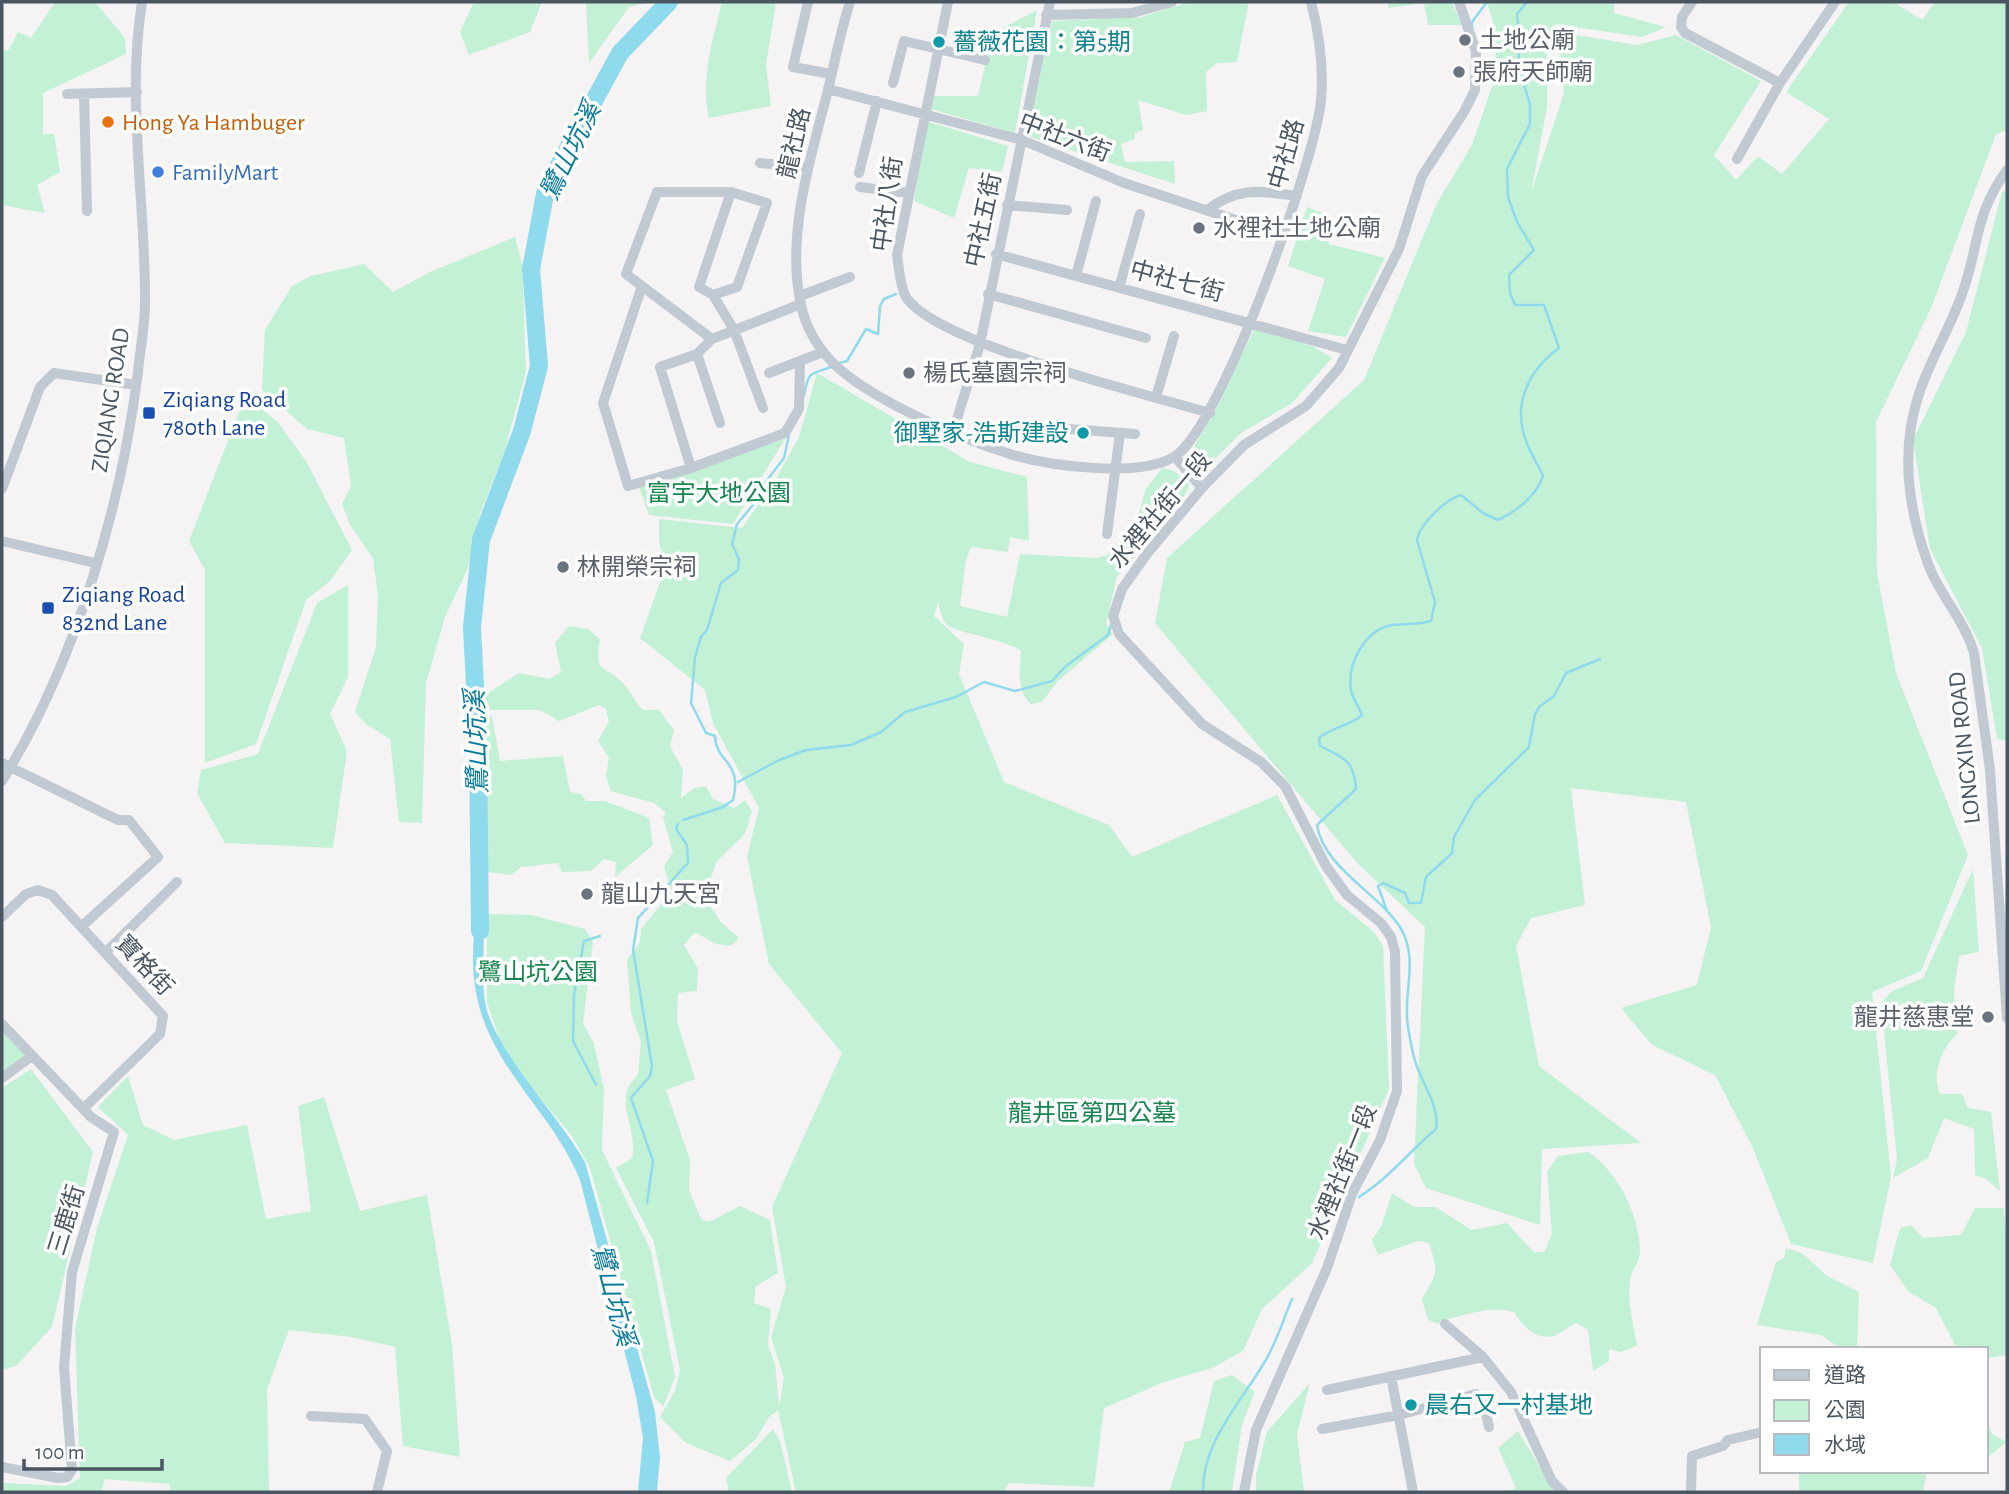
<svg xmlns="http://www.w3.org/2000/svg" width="2009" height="1494" font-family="'Alegreya Sans','Noto Sans TC',sans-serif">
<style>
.green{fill:#c3f1d5}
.water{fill:#90daee}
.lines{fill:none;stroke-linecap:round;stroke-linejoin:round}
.stream{stroke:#90daee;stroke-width:2.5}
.river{stroke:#90daee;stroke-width:18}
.minor{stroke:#c1cad2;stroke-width:10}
.worship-dot{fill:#6b7280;stroke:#fff;stroke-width:2.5}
.culture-dot{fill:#0f9aa8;stroke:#fff;stroke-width:2.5}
.food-dot{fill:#e8710a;stroke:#fff;stroke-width:2.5}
.shop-dot{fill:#3f7fe0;stroke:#fff;stroke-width:2.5}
.transit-dot{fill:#1a4fb4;stroke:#fff;stroke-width:2.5}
.labels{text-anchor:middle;stroke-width:7;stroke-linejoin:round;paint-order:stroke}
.worship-label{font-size:24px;fill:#5b616d;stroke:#fff;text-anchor:start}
.culture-label{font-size:24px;fill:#0d838f;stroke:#fff;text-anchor:start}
.food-label{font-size:24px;fill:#c56008;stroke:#fff;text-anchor:start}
.street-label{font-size:24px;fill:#4a5661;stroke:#fff}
.shop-label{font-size:24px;fill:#366cbe;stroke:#fff;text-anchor:start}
.transit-label{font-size:24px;fill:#164399;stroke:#fff;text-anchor:start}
.park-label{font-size:24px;fill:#17864f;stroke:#fff}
.water-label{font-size:26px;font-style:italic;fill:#0c7c9b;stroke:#fff}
</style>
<rect width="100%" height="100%" fill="#f5f3f3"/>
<!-- green -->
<path class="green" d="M55 2H95L125 38 126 54 43 93V134H54L60 172 37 185 45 213 2 205V49L8 51 18 32 31 38Z
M474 2H542L530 32 469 55 460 32Z
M586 2H650L629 7 589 63Z
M722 2H776L766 65 771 106 709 118C700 79 713 39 722 2Z
M1189 2H1249L1237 62 1217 63 1206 72 1207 111 1186 115 1138 100 1143 130 1135 133V139L1121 144 1125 162 1174 161 1175 184 1027 136 1052 21 1142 17Z
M1389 2H1452L1462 25H1428L1424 3 1388 8Z
M1487 2H1614V13L1666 27 1642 37 1555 24 1547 40V107L1531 193 1564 93 1558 32 1637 45 1676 35 1761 81 1714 155 1736 180 1758 156 1782 174 1829 119 1786 92 1849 2H1893L1922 20 1935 2H2007V130L1996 134 1932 306 1876 422 1877 573 1896 673 1968 855 1921 971 1872 992 1891 1177 1873 1263 1791 1244 1753 1148 1715 1075 1652 1045 1621 1008 1697 985 1711 927 1686 802 1571 788 1585 905 1531 918 1516 946 1539 1066 1641 1143 1542 1149 1540 1225 1426 1188 1414 1164 1425 927 1358 864 1155 623 1167 558 1364 380 1437 203 1472 145 1496 75 1495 28Z
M1037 10 1015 133 931 109 932 96H978L992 34Z
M926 121 1008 146 1002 172 969 168 954 218 914 201Z
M2007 189V741L1997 739 1982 648 1930 549 1913 440 1966 332 2002 192Z
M1307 207 1330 216 1329 244 1385 258 1346 337 1308 331 1325 279 1288 266Z
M515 237 522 264 526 372 504 453 481 511 467 570 445 617 426 683 422 823 399 822 390 739 366 724 355 712 376 647 378 595 373 558 350 525 342 504 351 486 344 438 307 429 262 390 265 330 292 286 311 276 364 264 393 292 430 272Z
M1255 327 1314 347 1332 358 1292 403 1241 433 1203 471 1189 455 1217 408Z
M817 373 970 462 1027 477 1029 541 1010 537 1008 552 971 547 966 560 960 606 1007 617 1020 554 1096 558 1108 555 1137 519 1146 489 1162 468 1174 471 1190 484 1182 500 1117 577 1106 623 1113 634 1057 682 1042 702 1031 704C1016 691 1020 670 1021 651 1005 639 951 632 946 624 942 619 940 609 938 603L934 616 964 644 959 674 1004 782 1109 825 1132 857 1277 795 1335 900 1374 932 1383 946 1389 1089 1312 1263 1262 1309 1243 1351 1212 1368 1164 1382 1104 1408 1094 1487 1009 1483 1004 1492H796L778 1410 769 1417 756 1439 730 1461 686 1443 660 1417 675 1391 680 1370 654 1242 616 1168 632 1158C639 1128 610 1099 638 1075L641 1042 631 1013 627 960 640 942 641 929 671 892 664 866 673 852 663 817 666 813 654 803 611 791 606 776 609 758 598 741 609 721 606 709 599 705 559 721 540 710H481L482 697 519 673 550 679 561 672 555 643 569 626 589 629 600 640C593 676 607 665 623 683 632 692 634 702 643 710H659L674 730 670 746 683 770 681 798 694 788 706 786 713 799 734 808 745 800 752 811 745 834 717 861 704 897 720 921 739 938 731 946 716 944 695 932 684 945 698 969 697 991 678 993 677 1021 695 1079 666 1090 690 1160 689 1190 701 1219 709 1222 740 1206 770 1220 778 1273 756 1286 754 1303 771 1309 768 1346 775 1364 779 1406 784 1378 771 1337 786 1287 772 1207 842 1053 769 964 747 857 759 808 713 723 705 690 640 638 665 569 659 540V519L742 528 774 482 799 437Z
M245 397 277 421 306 461 352 550 330 581 306 600 256 744 205 763V570L189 541Z
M785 439 733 524 649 515 639 487Z
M348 585V677L330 714 347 751 333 848 225 843 197 793 201 770 258 754 317 603Z
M492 716 500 761 563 756 570 792 582 794 586 801H605L649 818 653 845 615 877 616 862 604 859 591 871 562 872 558 863 521 867 511 875 488 872 483 718Z
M1973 869 1979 952 1959 956 1954 991 1957 1034C1942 1048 1931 1073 1940 1094H1962L1968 1108 1991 1112 2000 1191 1986 1179 1975 1175 1974 1129 1944 1118 1928 1158 1893 1178 1897 1159 1881 1003 1892 991 1923 978Z
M487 914 532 915 585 929 593 942 583 1023 594 1044 604 1089 602 1150 651 1251 675 1377 663 1407 654 1397 590 1168 572 1136 505 1055 487 1002Z
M2 1025 32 1056 2 1074Z
M31 1069 93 1152 52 1327 16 1366 2 1370V1088Z
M128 1076 143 1125 174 1140 247 1125 266 1219 311 1211 298 1106 324 1097 360 1211 427 1195 452 1344 460 1457 403 1446 395 1347 351 1337 289 1330 267 1389 269 1492H170V1484L105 1479 101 1492H2V1483L67 1486 80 1478 75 1328 97 1228 128 1135 98 1107Z
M1588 1152C1618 1171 1639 1215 1640 1250 1640 1263 1631 1270 1630 1281 1627 1303 1634 1325 1637 1346L1620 1352 1609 1349V1361L1593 1371 1588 1330 1576 1323C1569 1326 1563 1332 1556 1335 1537 1342 1522 1326 1514 1312 1492 1307 1480 1311 1459 1316 1449 1319 1446 1318 1438 1324L1428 1320 1422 1300C1436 1271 1440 1277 1429 1243L1418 1241 1378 1255 1372 1240 1381 1227 1392 1193 1414 1207H1435L1472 1230 1507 1223 1534 1252H1544L1552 1234 1547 1172 1558 1156Z
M1975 1208H2004L2007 1255V1355L1986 1358V1349H1957L1936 1308 1908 1291 1890 1265 1900 1228 1911 1225 1923 1238 1961 1235Z
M1786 1248 1802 1253 1827 1276 1859 1292 1857 1349 1840 1348 1821 1335 1757 1325 1776 1262 1784 1258Z
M1232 1375 1255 1392 1242 1424 1232 1492H1169L1185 1442 1200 1438 1214 1381Z
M1310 1383 1297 1435 1304 1492H1256V1475L1267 1432Z
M1986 1417 1992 1434 2006 1442 1986 1459Z
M773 1429 780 1441 792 1492H729L726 1478Z
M1518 1431 1555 1492H1504L1516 1488 1498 1448Z
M1799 1471H1927L1923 1492H1799Z"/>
<!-- water -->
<path class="water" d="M481 910C487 941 480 971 485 1002 493 1049 560 1117 585 1162L655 1412 660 1457 657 1492H638L643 1438 636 1396 580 1180C547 1100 475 1060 473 962 473 945 473 926 481 910Z"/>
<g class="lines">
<!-- stream -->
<path class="stream" d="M1472 29V22L1487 2
M840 363 847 361 866 329 878 334 880 306 884 299 896 294
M804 395C809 370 810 375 831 367
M738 782 779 760 806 750 851 745 881 732 905 712 956 697 984 682 1015 691 1052 681 1066 666 1108 635 1111 625
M683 820 723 807 733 800C743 760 716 764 715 736L706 733 691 703 695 657 701 637 707 630 721 583 738 570 739 559 732 544 737 524 758 499V492L784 458 789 435
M1387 911 1378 886 1383 883 1405 893 1409 903H1421L1426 877 1452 853 1454 837 1475 800 1529 747 1535 714 1540 706 1554 696 1566 673 1600 659
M596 1085 573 1041 574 995 584 941 600 936
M1359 1197C1389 1178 1409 1152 1436 1129 1440 1107 1423 1085 1416 1064 1412 1052 1410 1039 1408 1027 1402 994 1420 960 1400 927 1378 893 1323 867 1317 825L1356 789C1354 760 1344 758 1320 746L1319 738C1332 727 1350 726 1362 715 1359 706 1352 698 1351 690 1347 663 1365 630 1392 625 1406 623 1418 625 1431 621L1435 602 1417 540C1419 525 1446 499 1461 495L1483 513 1498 520C1516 512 1537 495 1543 476 1538 464 1530 453 1526 441 1512 403 1529 370 1559 348L1544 305H1515L1510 293 1509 275 1534 250 1517 222 1508 197 1507 169 1530 124V104L1518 66 1520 41 1517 14 1527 2
M647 1203 653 1161 631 1098 650 1076 652 1066 633 950 638 918 688 863 687 845 676 829 678 824
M1203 1492C1202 1442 1240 1404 1264 1363 1276 1344 1283 1320 1292 1299"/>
<!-- river -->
<path class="river" d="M480 931 478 744 472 627 481 540 522 431 539 366 531 269 546 189 620 53 669 2"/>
<!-- minor -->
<path class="minor" d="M808 2 793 67 831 74
M850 2C840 33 834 66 826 98 809 163 786 238 801 305 806 328 818 348 834 364 870 399 961 439 1010 454 1048 466 1138 478 1174 457 1220 430 1316 159 1321 100 1324 67 1319 33 1311 2
M948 2 897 255C899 267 900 287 906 297 936 344 1150 395 1210 413
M1692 2 1682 17 1681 27 1685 33 1780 83
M1046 15 1132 13 1172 2
M893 83 904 41 985 60
M828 89 1022 140 1124 183 1284 236
M67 94 137 92
M84 95 87 211
M1737 159 1780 83 1835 2
M760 163 808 167
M2007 170C1973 217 1980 245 1962 294 1950 329 1929 361 1918 397 1901 450 1908 506 1926 558 1937 593 1964 618 1974 653L1990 770 2007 1018
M859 173 877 101
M860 187 908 193
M1007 205 1067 210
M1207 210C1239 186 1259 191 1297 196
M996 254 1347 350
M1076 276 1096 201
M642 286 603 403 628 486 691 468 785 433 799 409 800 361
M1119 288 1140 214
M988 294 1146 338
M713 295 734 330 763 408
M713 295 699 287 731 192
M800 296 850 277
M712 339 626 274 657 192H731L767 203 737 287 713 295
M697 354 720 423
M769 373 823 352
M1156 397 1174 336
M1030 426 1135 434
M953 432 980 344 1050 2
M1175 457 1202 488
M691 468 660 367 697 354 712 339 801 304
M2 489 40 387 54 373 136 385
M1107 534 1120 433
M2 541 95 563
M2 763 118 820H129L158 857 81 927
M2 781C75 664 121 508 138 372 140 349 145 326 145 303 146 204 126 101 142 2
M2 917 26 894 38 890 52 895 163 1016 160 1034 83 1109
M105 953 177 882
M2 1024 91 1117 114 1132 72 1272 64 1367 72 1470 67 1477 58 1478 2 1467
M2 1078 32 1056
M1445 1324 1483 1357 1511 1392 1552 1481 1563 1492
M1391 1376 1413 1492
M1327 1390 1483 1357
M311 1416 365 1419 387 1451 377 1492
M1322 1429 1399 1415 1476 1394 1483 1401 1489 1427
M1244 1492 1256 1430 1327 1268 1352 1194 1380 1140 1397 1091 1395 952 1391 937 1381 923 1347 895 1326 866 1285 786 1261 762 1202 724 1119 634 1113 616 1122 589 1146 555 1202 488 1244 445 1306 406 1339 368 1399 249 1422 176 1464 112 1475 90 1476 51 1459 2
M1691 1492 1692 1456 1723 1446 1728 1440 1762 1432"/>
</g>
<!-- markers -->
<g class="worship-dot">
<circle cx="1465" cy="40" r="7"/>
<circle cx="1459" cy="72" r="7"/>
<circle cx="1199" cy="228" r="7"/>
<circle cx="909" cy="373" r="7"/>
<circle cx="563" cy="567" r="7"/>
<circle cx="587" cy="894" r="7"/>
<circle cx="1988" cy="1017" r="7"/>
</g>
<g class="culture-dot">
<circle cx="939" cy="42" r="7"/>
<circle cx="1083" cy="433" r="7"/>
<circle cx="1411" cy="1405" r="7"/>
</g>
<circle class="food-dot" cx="108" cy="122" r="7"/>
<circle class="shop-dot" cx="158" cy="172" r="7"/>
<g class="transit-dot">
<rect x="142" y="406" width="14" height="14" rx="3.5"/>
<rect x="41" y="601" width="14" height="14" rx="3.5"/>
</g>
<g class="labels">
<!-- worship labels -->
<g class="worship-label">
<text x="1479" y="48">土地公廟</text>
<text x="1473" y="80">張府天師廟</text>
<text x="1213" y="236">水裡社土地公廟</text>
<text x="923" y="381">楊氏墓園宗祠</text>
<text x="577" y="575">林開榮宗祠</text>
<text x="601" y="902">龍山九天宮</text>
<text x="1974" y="1025" text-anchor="end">龍井慈惠堂</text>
</g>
<!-- culture labels -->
<g class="culture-label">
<text x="953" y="50">薔薇花園：第5期</text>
<text x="1069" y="441" text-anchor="end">御墅家-浩斯建設</text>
<text x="1425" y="1413">晨右又一村基地</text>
</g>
<!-- food labels -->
<g class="food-label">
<text x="122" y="130">Hong Ya Hambuger</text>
</g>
<!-- street labels -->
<g class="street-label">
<text transform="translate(1065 137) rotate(21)" y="8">中社六街</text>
<text transform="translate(794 143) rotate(-77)" y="8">龍社路</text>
<text transform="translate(1286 154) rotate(-74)" y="8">中社路</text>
<text transform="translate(887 204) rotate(-82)" y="8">中社八街</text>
<text transform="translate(983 220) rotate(-78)" y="8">中社五街</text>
<text transform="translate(1177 281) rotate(15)" y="8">中社七街</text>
<text transform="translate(110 400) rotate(-81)" y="8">ZIQIANG ROAD</text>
<text transform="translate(1160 510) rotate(-50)" y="8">水裡社街一段</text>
<text transform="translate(1964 748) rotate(-96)" y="8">LONGXIN ROAD</text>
<text transform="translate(145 965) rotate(47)" y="8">寶格街</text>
<text transform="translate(1342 1172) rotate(-68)" y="8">水裡社街一段</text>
<text transform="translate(66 1220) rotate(-73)" y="8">三鹿街</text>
</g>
<!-- shop labels -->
<g class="shop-label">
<text x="172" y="180">FamilyMart</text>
</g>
<!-- transit labels -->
<g class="transit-label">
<text x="163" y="407">Ziqiang Road<tspan x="163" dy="28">780th Lane</tspan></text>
<text x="62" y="602">Ziqiang Road<tspan x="62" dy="28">832nd Lane</tspan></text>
</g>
<!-- park labels -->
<g class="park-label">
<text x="719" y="501">富宇大地公園</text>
<text x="538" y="980">鷺山坑公園</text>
<text x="1092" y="1121">龍井區第四公墓</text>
</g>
<!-- water labels -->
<g class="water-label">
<text transform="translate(570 151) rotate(-64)" y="9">鷺山坑溪</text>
<text transform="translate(476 742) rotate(-92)" y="9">鷺山坑溪</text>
<text transform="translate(614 1295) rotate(75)" y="9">鷺山坑溪</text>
</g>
</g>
<!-- border -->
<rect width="2009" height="1494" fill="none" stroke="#4a5661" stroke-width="7"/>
<!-- legend -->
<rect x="1760" y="1347" width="228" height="126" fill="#ffffff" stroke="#b7bbc0" stroke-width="2"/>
<rect x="1774" y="1370" width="35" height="10" fill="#c1cad2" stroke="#b7bbc0" stroke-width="2"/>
<text x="1824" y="1382" font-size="21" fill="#4a5661">道路</text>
<rect x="1774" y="1400" width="35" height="21" fill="#c3f1d5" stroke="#b7bbc0" stroke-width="2"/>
<text x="1824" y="1417" font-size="21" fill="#4a5661">公園</text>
<rect x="1774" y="1434" width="35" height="21" fill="#90daee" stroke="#b7bbc0" stroke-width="2"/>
<text x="1824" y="1452" font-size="21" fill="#4a5661">水域</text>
<!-- scale -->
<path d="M24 1459v10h138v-10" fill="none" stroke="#4a5661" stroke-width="3.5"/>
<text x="35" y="1459" font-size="21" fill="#4a5661" stroke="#ffffff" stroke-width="5" paint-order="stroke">100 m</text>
</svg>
